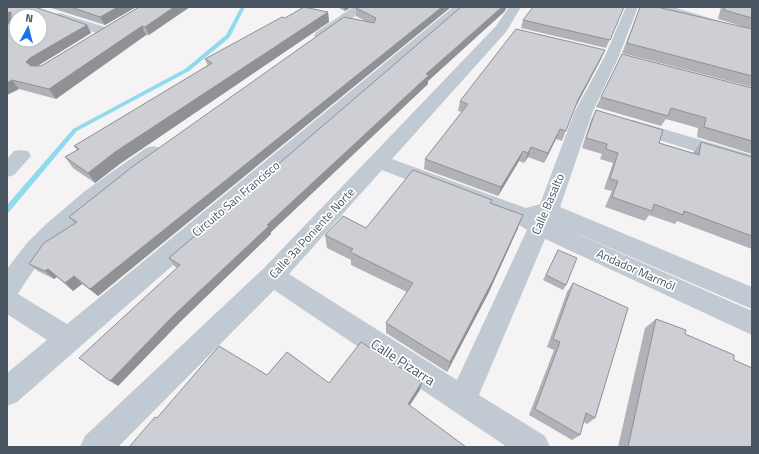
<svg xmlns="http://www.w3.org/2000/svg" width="759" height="454" font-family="'Titillium Web',sans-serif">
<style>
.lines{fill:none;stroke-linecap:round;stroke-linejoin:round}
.stream{fill:#90daee;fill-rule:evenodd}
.street{fill:#c1cad2;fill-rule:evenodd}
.wall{fill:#b0b2b7}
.shaded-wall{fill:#909195}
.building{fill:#cdcfd5;stroke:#909195;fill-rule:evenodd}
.labels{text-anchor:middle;stroke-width:3.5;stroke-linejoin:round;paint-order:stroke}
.street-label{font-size:12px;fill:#4a5661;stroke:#fff}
.near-street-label{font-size:14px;fill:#4a5661;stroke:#fff}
</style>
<rect width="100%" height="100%" fill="#f5f3f3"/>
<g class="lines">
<!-- stream -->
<path class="stream" d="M241 7H245L230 37 189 71 77 131 9 212 7 213V205L73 129 185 69 226 35Z"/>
<!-- street -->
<path class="street" d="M353 7H367L326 38H316L314 35 316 32Z
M453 7H467L17 402 7 406V373L47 340 7 314V269L27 243 45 225 85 191 146 148 153 146 160 148 162 152 160 156C106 195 52 236 18 294L67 324Z
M509 7H521L506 32 392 159 526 208 540 204 575 111 605 56 626 7H638L619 56 593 111 560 207 752 287V309L552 223 752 311V335L545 239 479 395 545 436 550 447H507L274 290 118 447H80L85 436 263 269 496 26ZM382 170 513 221 527 230 457 380 289 274Z
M651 7H673L752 31V39L652 10Z
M60 13 111 29 113 32 111 35 106 36 55 20 53 17 55 14Z
M633 120 752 155V169L627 130 624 126 627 122Z
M21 150 28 151 31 156 14 175 7 177V159L14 151Z"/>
</g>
<!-- wall -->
<path class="wall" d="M7 7H136L105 25 51 8H40V9L87 25 91 33 37 66H41L139 7 149 35H146L56 99 19 89 7 95 11 23Z
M337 7H351L345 11Z
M358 7H451L98 296 82 284 73 291 57 277 54 279 38 271 29 264 75 223 69 217 367 22 356 16V8Z
M461 7H507L504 12 428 81V84L271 232V234L179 323 118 386 177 268 174 266 169 258Z
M624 7 606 48 521 28 523 20Z
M640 7 745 27 718 19 721 7H752V87L622 53Z
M328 12 329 22 121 163 95 183 73 168 65 157 77 150 74 146 208 66 205 59 285 18Z
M605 50 601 59 575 107 562 141 556 139 544 163 528 157 524 163 519 161 498 196 424 169 425 159 462 112 458 111 460 101Z
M752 88V154L697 137 698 128 666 119 661 126 596 107 601 97Z
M596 110 659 143 693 153 701 142 752 157V249L677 221 675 224 649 215 645 221 605 207 612 191 604 189 613 163 600 159 602 154 582 148 591 120Z
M491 203 518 228 489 292 447 372 386 333V323L407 292 351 265V260L327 248 325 235Z
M558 250 566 285 563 290 543 280Z
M573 283 595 418 587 424 584 422 580 435 572 440 529 415 554 350 547 347 567 292Z
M656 319 734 360 752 447H618L645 328Z"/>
<!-- shaded-wall -->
<path class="shaded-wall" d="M118 7H136L105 25 100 17Z
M174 7H190L149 35 145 27Z
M344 7H351L345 11Z
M442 7H451L98 296 90 289Z
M502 7H507L504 12 428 81V84L271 232V234L179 323 118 386 110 381 173 316 267 225 426 74Z
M11 12 16 21 7 24V13Z
M328 12 329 22 121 163 95 183 88 173 115 152Z
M87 25 91 33 36 67 32 71 26 62 30 58Z
M142 26 146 35 56 99 49 89Z
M605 50 601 59 574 110 578 100Z
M12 80 19 89 7 95V83Z
M560 129 556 139 544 163 548 153Z
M531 147 528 157 524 163 528 153Z
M523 151 519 161 498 196 501 187Z
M523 215 518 228 489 292 447 372 450 362Z
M48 269 57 277 54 279 45 271Z
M74 276 82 284 73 291 65 283Z
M422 382 420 390 406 411 408 404Z"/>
<!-- building -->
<path class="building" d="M7 7H35L87 25 30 58 26 62 31 66H41L139 7H174L145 27 142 26 49 89 12 80 7 83V24L11 23V12L7 13ZM16 16H40V40H16Z
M71 7H118L100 17Z
M304 7 328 12 115 152 88 173 65 157 79 149 74 146 212 63 205 59 282 17 285 18Z
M358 7H442L90 289 74 276 65 283 48 269 45 271 29 264 44 243 77 222 69 217 132 167 344 17 374 23 376 18 356 8Z
M461 7H502L426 74 429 75 267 225 269 226 173 316 110 381 79 358 180 265 169 258Z
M533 7H624L610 40 523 20Z
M640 7H657L752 29V76L627 43Z
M725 7H752V18L724 10Z
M516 29 605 50 578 100 566 131 560 129 548 153 531 147 528 153 523 151 501 187 425 159 468 104 460 101Z
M622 54 752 88V141L704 127 706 118 671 108 668 116 601 97Z
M596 110 663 130 659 143 699 155 701 142 752 157V236L684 211 683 215 654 204 652 211 612 197 618 181 610 179 618 153 606 149 607 144 586 138Z
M413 170 492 200 490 203 523 215 493 280 450 362 386 323 413 283 350 252 353 249 325 235 343 216 366 228Z
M558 250 577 258 566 285 546 275Z
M573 283 628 308 595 418 586 413 580 435 535 409 560 342 553 339Z
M656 319 686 330 685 334 734 355V360L752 368V447H628Z
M361 342 422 382 408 404 466 447H129L155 417 157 418 219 346 267 375 287 352 329 383Z"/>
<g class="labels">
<!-- street labels -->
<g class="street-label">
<text transform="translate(236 199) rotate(-40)" y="4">Circuito San Francisco</text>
<text transform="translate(548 204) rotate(-67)" y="4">Calle Basalto</text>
<text transform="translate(312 233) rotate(-47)" y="4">Calle 3a Poniente Norte</text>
<text transform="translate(636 270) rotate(24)" y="4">Andador Marmól</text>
</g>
<!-- near-street labels -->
<g class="near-street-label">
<text transform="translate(403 362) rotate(33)" y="5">Calle Pizarra</text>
</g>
</g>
<!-- border -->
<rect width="759" height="454" fill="none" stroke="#4a5661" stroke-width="16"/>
<!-- north arrow -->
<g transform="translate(28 28) rotate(7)"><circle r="19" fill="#ffffff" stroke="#b7bbc0"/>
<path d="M0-3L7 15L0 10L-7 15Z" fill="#1a73e8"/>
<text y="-6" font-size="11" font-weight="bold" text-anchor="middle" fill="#4a5661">N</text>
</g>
</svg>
